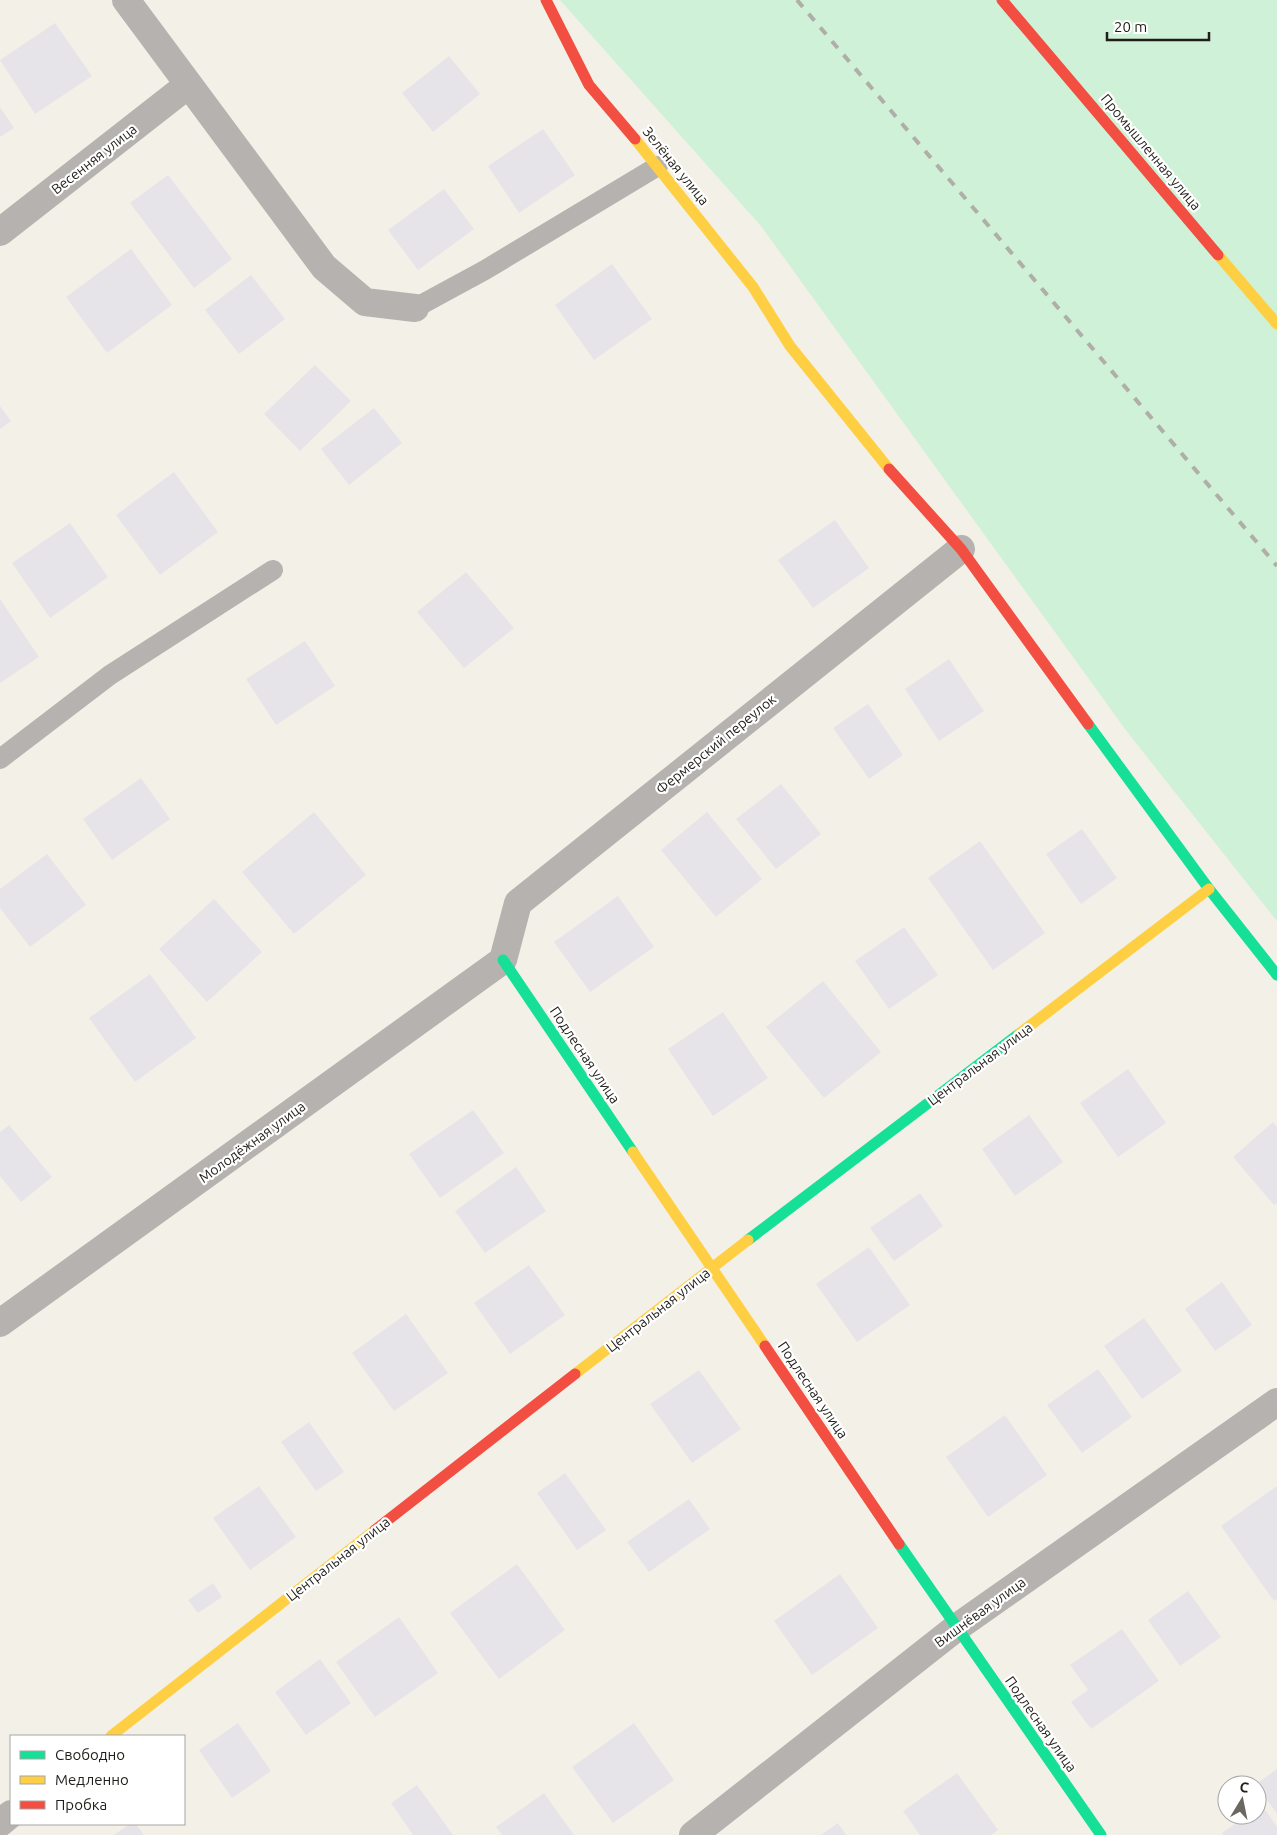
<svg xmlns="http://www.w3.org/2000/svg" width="1277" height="1835" font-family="Ubuntu,sans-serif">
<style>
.green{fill:#cef1d7}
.building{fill:#e7e4e9}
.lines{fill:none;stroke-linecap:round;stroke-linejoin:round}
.lane{stroke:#b5b2af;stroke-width:20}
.street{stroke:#b5b2af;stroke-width:28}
.fast{stroke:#16e098;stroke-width:11}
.slow{stroke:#ffcf43;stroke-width:11}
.jam{stroke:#f24e42;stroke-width:11}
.rail{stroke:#b0aea8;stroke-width:4;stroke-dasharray:9 9;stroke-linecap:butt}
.labels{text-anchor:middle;stroke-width:4.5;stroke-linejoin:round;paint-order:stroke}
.street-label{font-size:14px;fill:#211e19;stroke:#fff}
</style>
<rect width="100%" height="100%" fill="#f3f0e7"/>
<!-- green -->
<path class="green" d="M560 0H1277V921L1128 733 761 226Z"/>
<!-- building -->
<path class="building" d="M55 23 92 76 35 114 0 60Z
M449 56 480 94 433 132 402 93Z
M0 107 14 128 0 137Z
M543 129 575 175 519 213 488 166Z
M168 175 232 259 194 288 130 203Z
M444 189 474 229 418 270 388 230Z
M131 249 172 305 107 353 66 297Z
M612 264 652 319 594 360 555 305Z
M251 275 285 319 239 354 205 310Z
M315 365 351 401 300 451 264 414Z
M0 406 11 421 0 429Z
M374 408 402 443 349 485 321 449Z
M174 472 218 532 160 575 116 515Z
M835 520 869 568 813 608 778 560Z
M70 523 108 577 50 618 12 563Z
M466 572 514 628 464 668 417 612Z
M0 599 39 657 0 683Z
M305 641 335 686 276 725 246 679Z
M949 659 984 711 939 741 905 689Z
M868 704 903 755 869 779 833 728Z
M141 778 170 819 112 860 83 819Z
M781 784 821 834 776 869 736 819Z
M314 812 366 875 294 934 242 872Z
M707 812 762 879 716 917 661 850Z
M1082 829 1117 878 1081 904 1046 854Z
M980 841 1045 933 993 970 928 878Z
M47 854 86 905 30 947 0 908V889Z
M618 896 654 947 590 992 554 942Z
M214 899 262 952 207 1002 159 949Z
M904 927 938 975 889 1009 855 961Z
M150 974 196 1038 135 1082 89 1018Z
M823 981 881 1052 824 1098 766 1027Z
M723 1012 768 1078 713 1116 668 1049Z
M1128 1069 1166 1123 1118 1157 1080 1103Z
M473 1110 504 1153 440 1198 409 1154Z
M1029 1115 1063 1162 1015 1196 982 1149Z
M1273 1122 1277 1127V1203L1274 1205 1233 1157Z
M9 1125 52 1177 21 1202 0 1176V1132Z
M516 1167 546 1211 485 1253 455 1211Z
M920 1193 943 1226 894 1261 870 1228Z
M869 1247 910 1305 857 1342 816 1284Z
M529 1265 565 1315 510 1354 474 1303Z
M1222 1282 1252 1325 1215 1351 1185 1309Z
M406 1314 448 1373 394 1411 352 1353Z
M1144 1318 1182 1371 1142 1399 1104 1346Z
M1098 1369 1132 1417 1082 1453 1047 1405Z
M699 1370 741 1429 692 1463 650 1404Z
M1005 1415 1047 1475 988 1517 946 1457Z
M309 1422 344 1472 316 1491 281 1442Z
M565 1473 606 1530 577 1550 537 1493Z
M259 1486 296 1537 250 1570 213 1518Z
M1277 1486V1599L1274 1601 1221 1526Z
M689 1499 710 1529 649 1572 627 1542Z
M517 1564 565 1630 499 1679 450 1613Z
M840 1574 878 1628 812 1675 774 1621Z
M213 1583 222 1597 198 1613 188 1600Z
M1188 1591 1221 1637 1180 1666 1148 1620Z
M399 1617 438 1673 375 1717 336 1662Z
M1122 1629 1159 1681 1091 1729 1071 1702 1088 1690 1070 1665Z
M320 1659 351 1703 306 1735 275 1692Z
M238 1723 271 1771 232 1798 199 1750Z
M634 1723 674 1780 613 1823 572 1767Z
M1277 1769V1814L1256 1784Z
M957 1773 998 1830 991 1835H920L903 1811Z
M417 1785 453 1835H413L391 1803Z
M544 1793 574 1835H502L496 1827Z
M1262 1805 1277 1827V1835H1223L1222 1833 1248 1815H1257V1808Z
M838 1823 846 1835H821Z
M130 1824H136L144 1835H114Z"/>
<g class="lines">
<!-- lane -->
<path class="lane" d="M415 308 485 270 658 166
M0 759 110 675 273 570"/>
<!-- street -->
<path class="street" d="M126 0 324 267 365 302 415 308
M0 232 188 85
M0 1323 503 960 518 903 961 549
M0 1823 11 1814
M693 1835 956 1628 1277 1402"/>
<!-- fast -->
<path class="fast" d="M1088 724 1209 889 1277 975
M503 960 633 1152
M748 1240 1019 1034
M899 1544 1101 1835"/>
<!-- slow -->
<path class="slow" d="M635 139 753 287 790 346 889 469
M1218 255 1277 324
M1019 1034 1209 889
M633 1152 765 1346
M575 1374 748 1240
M111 1736 375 1530"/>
<!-- jam -->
<path class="jam" d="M546 0 589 85 635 139
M1002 0 1218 255
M889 469 961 549 1088 724
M765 1346 899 1544
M375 1530 575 1374"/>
<!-- rail -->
<path class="rail" d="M797 0 1277 566"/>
</g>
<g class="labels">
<!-- street labels -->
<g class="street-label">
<text transform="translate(1151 152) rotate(50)" y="5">Промышленная улица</text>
<text transform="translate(94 159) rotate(-38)" y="5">Весенняя улица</text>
<text transform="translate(676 166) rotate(51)" y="5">Зелёная улица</text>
<text transform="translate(716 744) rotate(-39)" y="5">Фермерский переулок</text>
<text transform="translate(585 1055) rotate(56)" y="5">Подлесная улица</text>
<text transform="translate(980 1064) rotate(-37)" y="5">Центральная улица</text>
<text transform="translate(252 1142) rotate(-36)" y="5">Молодёжная улица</text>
<text transform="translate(658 1310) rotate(-38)" y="5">Центральная улица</text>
<text transform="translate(813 1390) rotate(56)" y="5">Подлесная улица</text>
<text transform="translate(338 1559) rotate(-38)" y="5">Центральная улица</text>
<text transform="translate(980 1612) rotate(-36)" y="5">Вишнёвая улица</text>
<text transform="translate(1041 1724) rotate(55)" y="5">Подлесная улица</text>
</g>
</g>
<!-- legend -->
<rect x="10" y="1735" width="175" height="90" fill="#ffffff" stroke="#a6a5a3"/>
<rect x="20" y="1751" width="25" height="8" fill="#16e098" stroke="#a6a5a3"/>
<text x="55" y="1760" font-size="15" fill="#211e19">Свободно</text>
<rect x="20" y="1776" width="25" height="8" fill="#ffcf43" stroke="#a6a5a3"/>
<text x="55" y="1785" font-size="15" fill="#211e19">Медленно</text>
<rect x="20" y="1801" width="25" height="8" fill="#f24e42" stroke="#a6a5a3"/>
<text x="55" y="1810" font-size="15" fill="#211e19">Пробка</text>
<!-- north arrow -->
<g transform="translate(1242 1800) rotate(10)"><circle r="24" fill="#ffffff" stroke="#a6a5a3"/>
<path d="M0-4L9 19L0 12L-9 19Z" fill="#6a6861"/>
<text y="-8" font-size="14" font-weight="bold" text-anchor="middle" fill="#211e19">С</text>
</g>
<!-- scale -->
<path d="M1107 32v8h102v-8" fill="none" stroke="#211e19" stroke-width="2.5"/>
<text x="1114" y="32" font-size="15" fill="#211e19" stroke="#ffffff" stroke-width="4" paint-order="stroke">20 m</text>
</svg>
